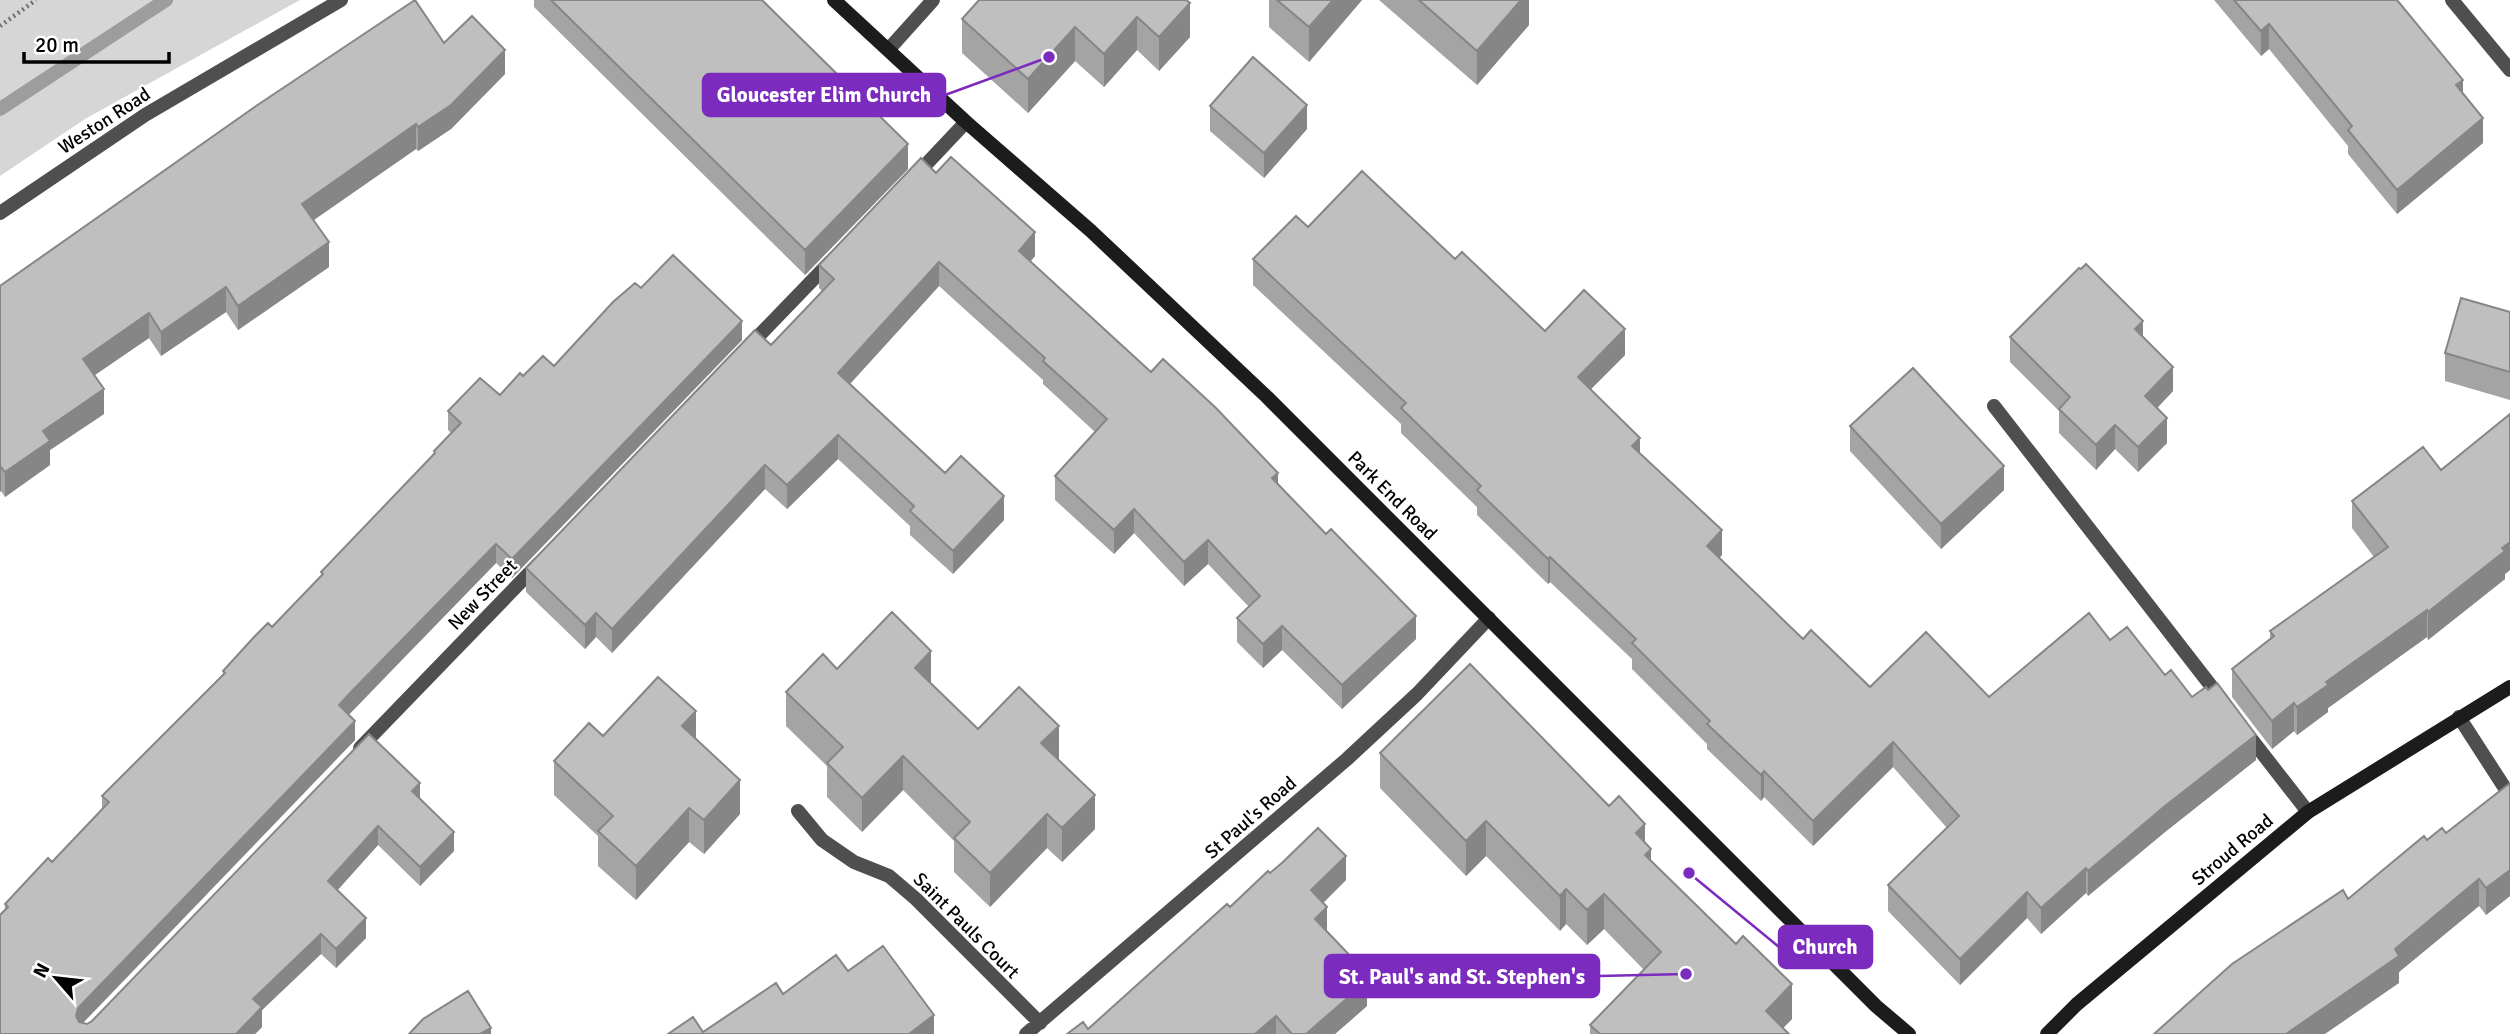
<svg xmlns="http://www.w3.org/2000/svg" width="2510" height="1034" font-family="Signika,sans-serif">
<style>
.green{fill:#d6d6d6}
.lines{fill:none;stroke-linecap:round;stroke-linejoin:round}
.stream{stroke:#9d9d9d;stroke-width:14}
.path{stroke:#717171;stroke-width:4.5;stroke-dasharray:2 3.5;stroke-linecap:butt}
.lane{stroke:#4f4f4f;stroke-width:14}
.street{stroke:#4f4f4f;stroke-width:14}
.secondary{stroke:#1c1c1c;stroke-width:14}
.wall{fill:#a4a4a4}
.shaded-wall{fill:#868686}
.building{fill:#bfbfbf;stroke:#868686;stroke-width:2}
.labels{text-anchor:middle;stroke-width:5;stroke-linejoin:round;paint-order:stroke}
.street-label{font-size:19px;fill:#000;stroke:#fff}
.leader{fill:none;stroke:#7b2cbf;stroke-width:2.5}
.callout-dot{fill:#7b2cbf;stroke:#fff;stroke-width:2.5}
.callout{fill:#7b2cbf;stroke:#7b2cbf;stroke-width:2.5}
.callout-label{font-size:21px;text-anchor:middle;font-weight:bold;fill:#fff}
</style>
<rect width="100%" height="100%" fill="#fff"/>
<!-- green -->
<path class="green" d="M0 0H300L85 119 0 176Z"/>
<g class="lines">
<!-- stream -->
<path class="stream" d="M0 109 166 0"/>
<!-- path -->
<path class="path" d="M0 26 36 0"/>
<!-- lane -->
<path class="lane" d="M1994 406 2222 700
M2245 731 2308 812"/>
<!-- street -->
<path class="street" d="M2452 0 2510 70
M889 49 933 0
M916 175 966 122
M0 213 145 115 341 0
M747 348 830 262
M2459 717 2510 796
M360 748 538 564
M798 811 822 840 854 862 889 876 916 899 1040 1023
M1026 1034 1347 759 1417 694 1489 618"/>
<!-- secondary -->
<path class="secondary" d="M834 0 966 122 1091 231 1267 397 1876 1006 1909 1034
M2047 1034 2077 1004 2308 812 2510 687"/>
</g>
<!-- wall -->
<path class="wall" d="M534 0H762L908 169 805 275 534 7Z
M1186 0 1190 37 1159 71 1137 50 1104 87 1075 61 1028 113 962 53V19Z
M1269 0H1362L1309 62 1269 27Z
M1379 0H1529V25L1477 85Z
M2214 0H2397L2463 93 2483 143 2397 214 2348 154V146L2269 49 2261 56Z
M444 43 505 74 451 129 418 151 416 149 314 220 329 267 238 330 226 312 161 356 149 338 95 375 104 414 50 450V465L5 497 1 491 0 492V286Z
M1210 106 1307 129 1264 178 1210 131Z
M936 173 1035 256 1030 262 1151 372 1278 484 1416 639 1342 709 1282 650 1263 668 1237 642V618L1249 607 1208 564 1184 586 1134 533 1114 554 1055 500V476L1095 432 1043 384V380L939 286 850 384 945 473 1004 520 953 574 910 535V526L838 459 787 509 765 489 612 653 596 637 585 649 526 592V568L771 345 822 291 819 288V265Z
M1308 227 1455 259 1545 331 1625 355 1591 389 1640 453 1722 555 1719 558 1803 639 1870 687 1989 697 2110 640 2165 675 2192 697 2256 760 2165 832 2088 896 2086 893 2041 934 2027 918 1960 985 1888 911V885L1947 828 1893 767 1813 846 1764 797 1761 801 1707 749V744L1632 669V659L1550 582 1548 584 1477 515V507L1401 433V424L1253 285V259Z
M641 288 742 340 512 578 496 563 352 710 349 714 355 740 83 1023 87 1024 92 1021 369 734 420 799 454 851 420 886 378 845 337 890 366 938 336 968 321 954 262 1010V1027L255 1034H0L5 904 52 862 102 809V796L223 674V671L272 627 321 576V572L434 455V451L451 433 448 430V411L500 395 523 376 554 366Z
M2510 312V400L2445 381V353Z
M2010 337 2173 391 2157 408 2167 443 2138 472 2115 449 2096 470 2059 433V411L2010 362Z
M2510 414V570L2505 574V579L2428 640 2427 637 2328 708V712L2297 735 2294 731 2272 749 2232 697V669L2270 639V631L2374 557 2352 528V501L2441 470Z
M1850 426 2004 490 1941 549 1850 451Z
M837 669 931 684 978 729 1059 760 1095 829 1062 862 1047 848 990 907 954 872V841L903 790 862 832 827 797V766L786 726V692Z
M603 736 696 739 740 814 704 854 689 842 636 900 598 866V836L554 795V761Z
M1380 753 1645 843 1651 861 1792 1019 1783 1028 1789 1034H1590V1025L1644 970 1604 929 1587 945 1566 924 1560 931 1486 856 1466 876 1380 788Z
M2510 783V896L2486 915 2479 906 2399 972V983L2348 899 2427 840 2446 833Z
M1270 873 1346 880 1323 903 1327 931 1358 972 1367 1006 1335 1034H1067L1088 1029Z"/>
<!-- shaded-wall -->
<path class="shaded-wall" d="M1333 0H1362L1309 62V27Z
M1521 0H1529V25L1477 85V51Z
M1190 3V37L1159 71V37Z
M1137 17V50L1104 87V54Z
M2269 24V49L2261 56V31Z
M1075 27V61L1028 113V79Z
M505 50V74L451 129 418 151V127Z
M2463 80V104L2456 85Z
M1307 105V129L1264 178V153Z
M2483 118V143L2397 214V190Z
M416 124V149L302 228V204Z
M908 144V169L805 275V250Z
M1035 232V256L1019 275V251Z
M329 242V267L238 330V306Z
M939 262V286L838 397V373Z
M226 287V312L161 356V332Z
M149 313V338L83 383V359Z
M742 321V340L512 578V559Z
M2143 321V345L2135 329Z
M1625 329V355L1578 402V377Z
M2173 367V391L2145 421V396Z
M104 389V414L50 450V465L5 497V472L43 431Z
M2167 418V443L2138 472V447Z
M2115 425V449L2096 470V445Z
M838 435V459L787 509V485Z
M1640 438V463L1632 446Z
M765 465V489L612 653V629Z
M2004 466V490L1941 549V524Z
M1 467V491L0 492V468Z
M1278 473V497L1272 478Z
M1004 496V520L953 574V551Z
M1134 509V533L1114 554V530Z
M1722 530V555L1707 571V546Z
M1208 540V564L1184 586V562Z
M2510 542V570L2505 574V579L2428 640V612Z
M496 544V563L339 725V705Z
M1550 557V582L1548 584V559Z
M2427 610V637L2328 708V712L2297 735V707L2326 682Z
M596 613V637L585 649V625Z
M1416 616V639L1342 709V685Z
M1282 626V650L1263 668V644Z
M931 651V685L915 668Z
M2294 703V731L2272 749V721Z
M696 711V745L682 726Z
M355 721V740L78 1028 76 1016 78 1008Z
M1059 726V760L1041 743Z
M2256 735V760L2165 832 2088 896V871L2165 806Z
M1893 742V767L1813 846V821Z
M903 756V790L862 832V798Z
M1764 771V797L1761 801V775Z
M740 780V814L704 854V820Z
M420 783V802L412 791Z
M1095 795V829L1062 862V828Z
M689 808V842L636 900V866Z
M1047 814V848L990 907V873Z
M1486 821V856L1466 876V841Z
M1645 824V855L1651 849V884L1636 833Z
M378 826V845L328 901V881Z
M454 832V851L420 886V867Z
M1346 856V880L1311 915V890Z
M2086 868V893L2041 934V908Z
M2510 870V896L2486 915V888Z
M2479 879V906L2399 972V983L2325 1034H2286L2395 949Z
M1566 889V924L1560 931V896Z
M2027 892V918L1960 985V959Z
M1604 894V929L1587 945V910Z
M1327 907V931L1315 919Z
M366 918V938L336 968V949Z
M321 934V954L262 1010V1027L255 1034H236L253 999Z
M1367 981V1006L1335 1034H1306Z
M1792 984V1019L1777 1034 1766 1011Z
M934 1015V1034H909Z
M1276 1016V1034H1255Z
M491 1028V1034H480Z"/>
<!-- building -->
<path class="building" d="M415 0 444 43 472 16 505 50 451 105 418 127 416 124 302 204 329 242 238 306 226 287 161 332 149 313 83 359 104 389 43 431 50 441 5 472 1 467 0 468V286L256 106Z
M551 0H762L908 144 805 250Z
M979 0H1186L1190 3 1159 37 1137 17 1104 54 1075 27 1028 79 962 19Z
M1277 0H1333L1309 27Z
M1419 0H1521L1477 51Z
M2234 0H2397L2463 80 2456 85 2483 118 2397 190 2348 130 2352 126 2269 24 2261 31Z
M1253 57 1307 105 1264 153 1210 106Z
M951 157 1035 232 1019 251 1151 372 1163 359 1216 408 1278 473 1272 478 1326 534 1331 529 1416 616 1342 685 1282 626 1263 644 1237 618 1260 596 1208 540 1184 562 1134 509 1114 530 1055 476 1107 419 1043 361 1045 358 939 262 838 373 945 473 961 456 1004 496 953 551 910 511 914 506 838 435 787 485 765 465 612 629 596 613 585 625 526 568 755 330 771 345 834 279 819 265 921 158 936 173Z
M1362 171 1455 259 1462 252 1545 331 1584 290 1625 329 1578 377 1640 438 1632 446 1722 530 1707 546 1803 639 1811 630 1870 687 1926 632 1989 697 2089 613 2110 640 2127 627 2165 675 2171 670 2192 697 2206 687 2208 690 2217 683 2256 735 2165 806 2088 871 2086 868 2041 908 2027 892 1960 959 1888 885 1959 816 1893 742 1813 821 1764 771 1761 775 1707 724 1710 721 1632 643 1636 639 1550 557 1548 559 1477 490 1481 486 1401 408 1406 403 1253 259 1296 216 1308 227Z
M673 255 742 321 512 559 496 544 352 691 339 705 355 721 78 1008 76 1016 79 1022 87 1024 92 1021 369 734 420 783 412 791 454 832 420 867 378 826 328 881 366 918 336 949 321 934 253 999 262 1007 236 1034H0V915L8 907 5 904 48 858 52 862 109 802 102 796 225 673 223 671 255 636 268 623 272 627 323 574 321 572 435 453 434 451 461 423 448 411 480 378 500 395 520 373 523 376 543 356 554 366 613 302 635 283 641 288Z
M2086 264 2143 321 2135 329 2173 367 2145 396 2167 418 2138 447 2115 425 2096 445 2059 409 2070 397 2010 337 2079 268 2081 269Z
M2461 298 2510 312V372L2445 353Z
M1913 368 2004 466 1941 524 1850 426Z
M2510 414V542L2502 548 2505 551 2428 612 2427 610 2326 682 2328 685 2297 707 2294 703 2272 721 2232 669 2274 636 2270 631 2388 547 2352 501 2423 447 2441 470Z
M892 612 931 651 915 668 978 729 1019 687 1059 726 1041 743 1095 795 1062 828 1047 814 990 873 954 838 970 822 903 756 862 798 827 763 843 747 786 692 823 654 837 669Z
M1470 664 1609 806 1619 796 1645 824 1636 833 1651 849 1645 855 1736 944 1743 936 1792 984 1766 1011 1789 1034H1600L1590 1025 1661 952 1604 894 1587 910 1566 889 1560 896 1486 821 1466 841 1380 753Z
M658 677 696 711 682 726 740 780 704 820 689 808 636 866 598 831 613 816 554 761 589 723 603 736Z
M2510 783V870L2486 888 2479 879 2395 949 2399 956 2286 1034H2154L2232 964 2343 890 2348 899 2424 836 2427 840 2442 828 2446 833Z
M1318 828 1346 856 1311 890 1327 907 1315 919 1358 964 1354 968 1367 981 1306 1034H1292L1276 1016 1255 1034H1067L1083 1022 1088 1029 1227 904 1230 907 1268 871 1270 873 1283 862Z
M883 946 934 1015 909 1034H668L693 1017 703 1032 776 983 783 994 836 955 848 971Z
M468 991 491 1028 480 1034H409L423 1019Z"/>
<g class="labels">
<!-- street labels -->
<g class="street-label">
<text transform="translate(104 120) rotate(-33)" y="7">Weston Road</text>
<text transform="translate(1393 495) rotate(45)" y="7">Park End Road</text>
<text transform="translate(482 594) rotate(-46)" y="7">New Street</text>
<text transform="translate(1250 817) rotate(-41)" y="7">St Paul's Road</text>
<text transform="translate(2232 849) rotate(-40)" y="7">Stroud Road</text>
<text transform="translate(967 925) rotate(45)" y="7">Saint Pauls Court</text>
</g>
</g>
<!-- callouts -->
<path class="leader" d="M1049 57L945 95M1689 873L1779 947M1686 974L1599 976"/>
<g class="callout-dot">
<circle cx="1049" cy="57" r="7"/>
<circle cx="1689" cy="873" r="7"/>
<circle cx="1686" cy="974" r="7"/>
</g>
<g class="callout">
<rect x="703" y="74" width="242" height="42" rx="7"/>
<rect x="1779" y="926" width="93" height="42" rx="7"/>
<rect x="1325" y="955" width="274" height="42" rx="7"/>
</g>
<g class="callout-label">
<text x="824" y="102">Gloucester Elim Church</text>
<text x="1825" y="954">Church</text>
<text x="1462" y="984">St. Paul's and St. Stephen's</text>
</g>
<!-- north arrow -->
<g transform="translate(56 978) rotate(298)" stroke="#ffffff" stroke-width="5" paint-order="stroke">
<path d="M0-5L12 26L0 18L-12 26Z" fill="#000000"/>
<text y="-10" font-size="19" font-weight="bold" text-anchor="middle" fill="#000000">N</text>
</g>
<!-- scale -->
<path d="M24 52v10h145v-10" fill="none" stroke="#000000" stroke-width="3.5"/>
<text x="35" y="52" font-size="21" fill="#000000" stroke="#ffffff" stroke-width="5" paint-order="stroke">20 m</text>
</svg>
